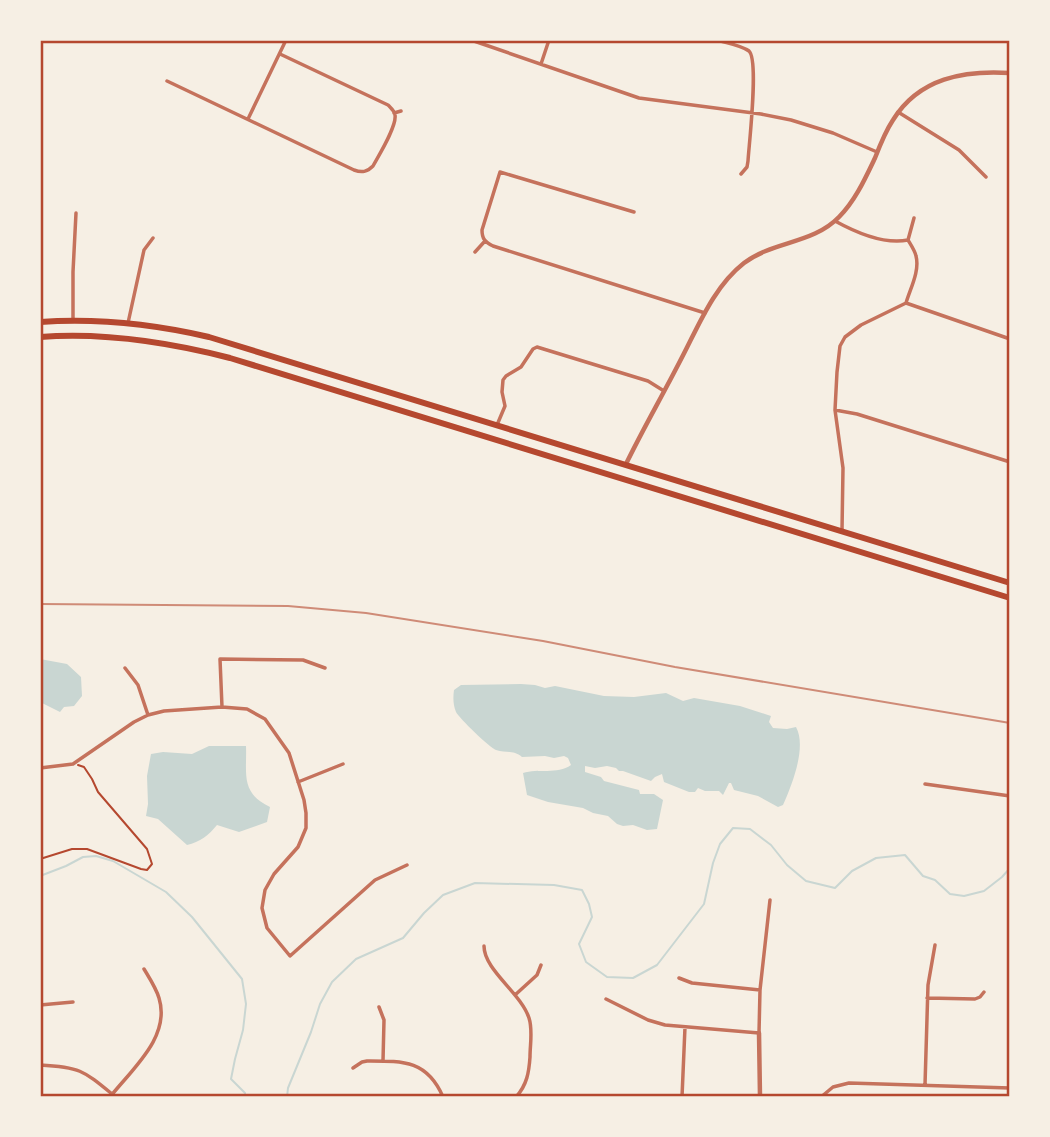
<svg xmlns="http://www.w3.org/2000/svg" width="1050" height="1137" font-family="'Titillium Web',sans-serif">
<style>
.water{fill:#c9d6d2}
.lines{fill:none;stroke-linecap:round;stroke-linejoin:round}
.stream{stroke:#c9d6d2;stroke-width:2}
.path{stroke:#b5482f;stroke-width:2}
.minor{stroke:#c5725c;stroke-width:3.5}
.tertiary{stroke:#c5725c;stroke-width:4.5}
.primary{stroke:#b5482f;stroke-width:6}
.rail{stroke:#cf8b77;stroke-width:2}
.neatline{fill:none;stroke:#b5482f;stroke-width:2.5}
</style>
<rect width="100%" height="100%" fill="#f6efe4"/>
<!-- water -->
<path class="water" d="M40 659 67 664 81 677 82 696 74 706 64 707 60 712 40 702Z
M521 684 535 685 545 688 555 686 604 696 634 697 666 693 683 701 694 698 740 706 771 716 769 722 773 728 787 729 796 727C807 747 792 785 783 805L778 807 758 796 734 790 731 783H729L723 795 719 791H705L698 788 695 792H689L664 782 662 774 655 777 651 781 623 771H619L616 768 607 766 595 768 585 766V772L601 777 604 781 639 790 640 794H654L663 800 657 829 647 830 633 825 623 826 617 824 608 816 593 813 583 808 548 802 527 795 523 773C538 768 557 775 571 765L568 758 564 756 554 758 545 756 522 757C514 750 506 753 496 750 490 748 459 718 456 712 453 705 453 697 454 690L461 685Z
M209 746H246C247 774 240 793 270 807L267 822 239 832 217 825C209 835 200 842 187 845L158 819 146 816 148 804 147 776 151 754 163 752 192 754Z"/>
<g class="lines">
<!-- stream -->
<path class="stream" d="M40 876 66 866 83 857 96 856 113 861 166 892 192 917 242 979 246 1004 243 1030 235 1059 231 1079 245 1093V1097
M287 1097 288 1088 311 1032 320 1004 332 982 356 959 403 938 424 913 443 895 475 883 554 885 582 890 589 904 592 917 579 944 586 962 607 977 633 978 657 965 704 904 713 863 720 844 733 828 750 829 771 845 787 865 806 881 835 888 852 871 876 858 905 855 923 876 935 880 950 894 964 896 984 891 1002 877 1010 868"/>
<!-- path -->
<path class="path" d="M40 859 72 849H87L141 869 147 870 152 864 147 849 98 792 92 779 84 767 78 765"/>
<!-- minor -->
<path class="minor" d="M471 40 639 98 761 114 791 120 833 133 877 152
M717 40C726 43 741 45 749 51 759 60 749 144 748 161L747 167 741 174
M541 64 549 40
M167 81 354 170C362 173 367 172 373 166 379 155 397 126 395 115 394 110 392 109 388 105L280 54
M898 112 959 150 986 177
M394 113 401 111
M248 119 286 40
M634 212 500 172 482 230C482 239 485 242 493 246L705 313
M835 221C855 232 884 245 908 240
M908 240 914 218
M475 252 485 241
M906 303 1010 339
M906 303C910 289 920 271 916 256 915 251 911 245 908 240
M73 320V272L76 213
M128 323 144 250 153 238
M835 410 857 414 1010 462
M497 425 505 406 502 392 503 380 506 376 521 367 533 349 537 347 648 381 664 391
M842 531 843 468 835 410 837 372 840 346 845 337 861 325 906 303
M125 668 138 685 148 715
M222 707 220 659 303 660 325 668
M40 768 73 764 134 722 148 715 164 711 222 707 247 709 265 719 289 753 304 800 306 813V828L298 847 274 874 265 890 262 908 267 928 290 956 375 880 407 865
M298 782 343 764
M925 784 1010 796
M484 946C484 970 521 993 529 1018 533 1030 530 1044 530 1057 529 1072 527 1085 516 1097
M679 978 692 983 760 990
M515 995 537 975 541 965
M927 998 975 999 980 997 984 992
M606 999 648 1020 665 1025 759 1033 760 990 770 900
M40 1005 73 1002
M379 1007 384 1020 383 1061
M40 1065C79 1067 83 1070 112 1094
M353 1068 362 1062 367 1061C403 1061 427 1060 443 1097
M925 1085 928 985 935 945
M110 1097C132 1069 171 1037 159 998 156 988 150 979 144 969
M682 1097 685 1027
M821 1097 833 1087 849 1083 1010 1088"/>
<!-- tertiary -->
<path class="tertiary" d="M626 464C642 431 661 398 678 365 697 330 712 288 744 263 773 241 813 244 839 217 855 201 865 179 875 158 880 145 885 132 893 120 919 78 964 70 1010 73
M759 1033 760 1097"/>
<!-- primary -->
<path class="primary" d="M40 322C97 318 153 324 209 337L1010 583
M40 337C105 332 168 342 230 358L1010 598"/>
<!-- rail -->
<path class="rail" d="M40 604 288 606 366 613 543 641 675 667 1010 723"/>
</g>
<!-- border -->
<rect width="1050" height="1137" fill="none" stroke="#f6efe4" stroke-width="84"/>
<rect x="42" y="42" width="966" height="1053" class="neatline"/>
</svg>
